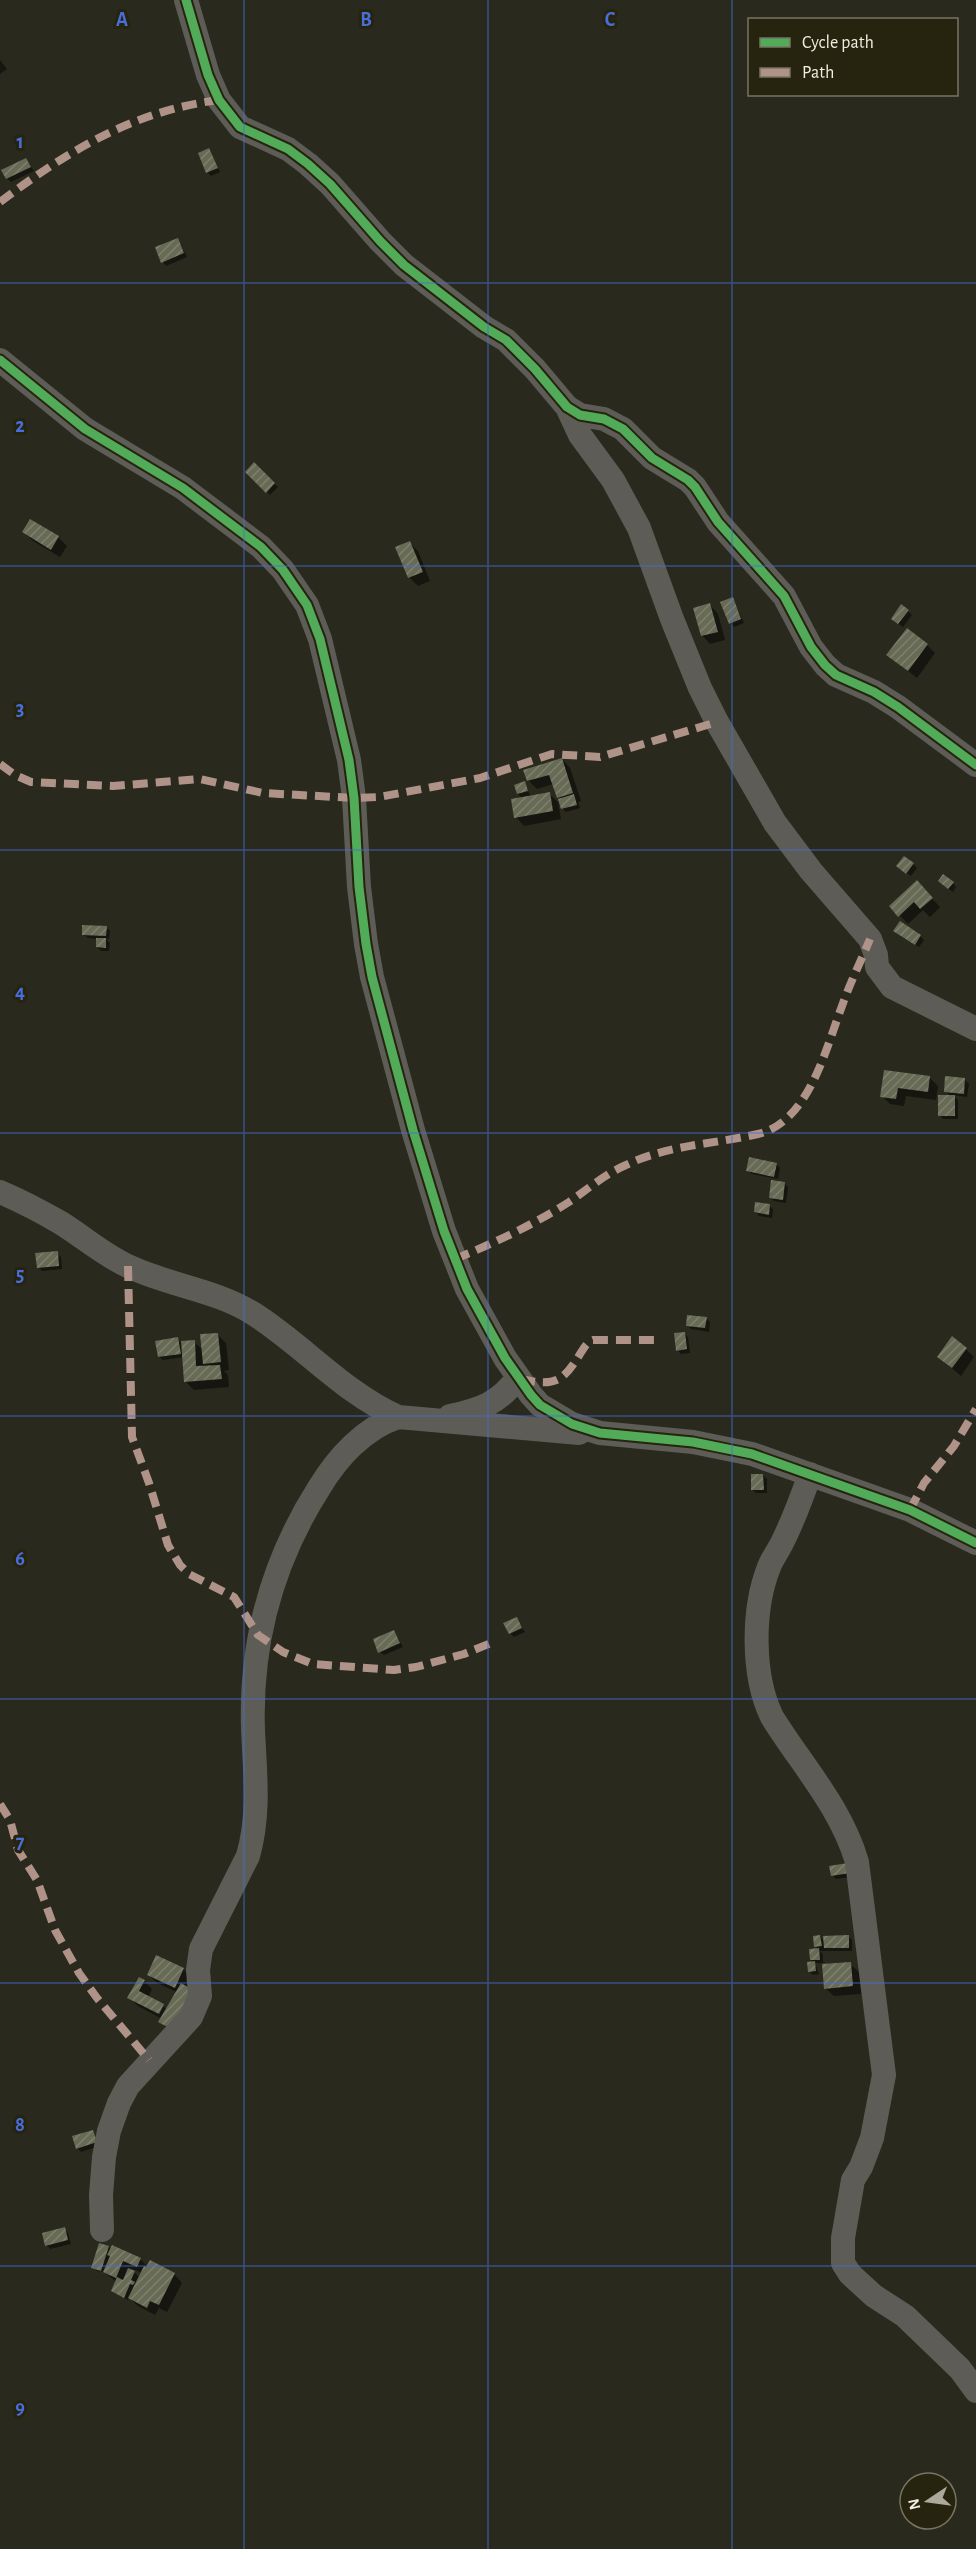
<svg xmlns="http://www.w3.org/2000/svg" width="976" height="2549" font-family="'Alegreya Sans',sans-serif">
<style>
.shadow{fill:#0007;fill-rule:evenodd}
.building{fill:url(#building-hatch)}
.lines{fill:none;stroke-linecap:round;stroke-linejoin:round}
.minor{stroke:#5d5c56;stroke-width:24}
.quiet{stroke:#af9288;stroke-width:8;stroke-dasharray:15 8;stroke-linecap:butt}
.cycleway-casing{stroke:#26230e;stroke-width:13}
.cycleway{stroke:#51ab58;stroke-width:9}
.grid{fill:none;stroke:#476eda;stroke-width:1.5;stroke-opacity:0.55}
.grid-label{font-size:20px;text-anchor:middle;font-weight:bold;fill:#476eda;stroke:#26230e;stroke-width:6;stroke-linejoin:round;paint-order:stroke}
</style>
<defs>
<pattern id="building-hatch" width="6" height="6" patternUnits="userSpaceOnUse" patternTransform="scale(1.5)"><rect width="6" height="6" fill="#676b55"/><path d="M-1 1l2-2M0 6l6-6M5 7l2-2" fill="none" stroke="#7d806d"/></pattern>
</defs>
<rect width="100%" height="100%" fill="#2a291d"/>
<!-- shadow -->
<path class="shadow" d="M0 60 7 69 0 74Z
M209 150 220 172 211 176 207 172Z
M26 160 34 171 11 182 7 178Z
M178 240 187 257 166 266 163 262Z
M255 465 278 487 270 495 247 472Z
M31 521 58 537 67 546 60 557 33 541 24 532Z
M409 542 418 551 430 581 418 586 410 578 397 548Z
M732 598 744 623 734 627 730 623Z
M710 605 718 614 725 640 710 644 702 635Z
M908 611 912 615 903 627 896 622Z
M927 645 935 653 917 678 888 655Z
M562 759 570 768 581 801 578 802 580 808 566 812 562 808 561 800 553 784 537 789 529 781 525 770Z
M524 783 531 797 549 794 558 802 561 819 524 826 516 817 523 799 518 794Z
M913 864 917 868 911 876 902 870Z
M953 883 956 887 953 892 943 885Z
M925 891 940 907 930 917 923 910 908 924 891 906Z
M106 927 110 931 109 939H106L110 943 109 951H101L97 947V939L88 938 84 935Z
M899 935 920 936 924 940 919 947Z
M885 1071 929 1077 938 1086 936 1100 906 1096 904 1106 890 1104 882 1096Z
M965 1080 969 1084 967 1097 953 1095 958 1100V1119H943L940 1115 951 1097 946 1091Z
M776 1164 780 1168 778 1179 752 1174 748 1171Z
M785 1184 788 1187 786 1203 774 1201 770 1198Z
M769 1206 773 1209 772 1218 759 1216 756 1212Z
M57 1253 61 1257 62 1269 42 1271 38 1267Z
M706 1318 710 1322 709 1332 691 1329 687 1325Z
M684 1333 688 1337 690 1353 681 1354 677 1350Z
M217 1334 226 1343 229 1370 224 1371 228 1375 229 1387 194 1390 185 1381 184 1357 163 1360 159 1357 178 1339 181 1343 194 1342 204 1351Z
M966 1349 974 1357 961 1376 939 1357Z
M763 1475 767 1479V1493H756L752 1489Z
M516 1619 525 1632 514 1637 510 1633Z
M394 1631 403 1647 384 1655 380 1652Z
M831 1867 859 1876 836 1879 832 1875Z
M820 1936 825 1942 848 1936 852 1940V1951H819L823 1954V1963H815L819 1974 813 1975 809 1971 814 1963 811 1960 819 1950 816 1947Z
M850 1964 859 1972 861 1994 834 1996 825 1988Z
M183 1969 192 1978 169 2030 160 2022 162 2019 138 2006 129 1998 144 1981 152 1989 148 1998 167 2009 177 1992 157 1983 149 1975Z
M92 2131 100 2146 81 2152 77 2148Z
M64 2229 68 2233 71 2244 50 2249 47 2245Z
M108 2247 140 2259 148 2267 174 2274 182 2283 167 2312 159 2308 155 2315 138 2306 129 2297 128 2300 112 2291 116 2282 105 2272 97 2271 93 2267ZM130 2268 142 2273 140 2278Z"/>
<!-- building -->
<path class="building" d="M209 148 218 168 206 173 198 153Z
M26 158 31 167 6 179 1 170Z
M178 238 184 253 161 263 155 247Z
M254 462 275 483 266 493 245 472Z
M30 519 59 536 51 550 22 532Z
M410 541 423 572 408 578 395 547Z
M733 597 741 619 729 624 720 602Z
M710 603 718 632 701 636 693 608Z
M901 604 909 610 898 624 891 619Z
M907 628 928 644 908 671 886 655Z
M562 758 573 793 557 798 549 775 527 781 523 770Z
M525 781 528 791 517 794 514 785Z
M550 792 553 811 514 818 511 799Z
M574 794 577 805 561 809 558 799Z
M904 856 914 863 906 874 896 866Z
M943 874 954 882 948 889 938 881Z
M917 880 933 898 920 909 914 902 898 917 889 906Z
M900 921 921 935 915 945 893 931Z
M82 925 107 926 106 936 82 935Z
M96 938H106V948L96 947Z
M884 1070 930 1076 928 1092 898 1088 896 1099 880 1097Z
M945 1076 965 1078 964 1094 944 1092Z
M938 1095H955V1116H938Z
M749 1157 777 1163 774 1177 746 1171Z
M771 1180 785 1182 783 1200 769 1198Z
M755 1202 770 1204 769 1215 754 1212Z
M58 1251 59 1266 37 1268 35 1253Z
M687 1315 707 1317 705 1328 686 1326Z
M685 1332 687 1349 676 1351 674 1333Z
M218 1333 221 1362 203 1364 200 1334Z
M952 1336 967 1348 952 1368 937 1357Z
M178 1337 181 1354 158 1357 155 1341Z
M195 1340 196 1366 220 1365 222 1379 184 1382 181 1341Z
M751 1474H763L764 1490H751Z
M517 1617 522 1628 509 1634 503 1623Z
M394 1630 400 1643 378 1653 373 1639Z
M854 1862 856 1872 831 1876 829 1866Z
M820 1935 822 1946 814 1947 813 1936Z
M849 1935V1948H824L823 1936Z
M819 1948 820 1960H810L809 1949Z
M156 1955 184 1968 175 1988 147 1975Z
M815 1961 816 1971 808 1972 807 1962Z
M851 1962 853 1986 824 1989 822 1964Z
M139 1977 145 1980 139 1991 164 2004 159 2014 127 1998Z
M181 1983 193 1990 171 2029 158 2022Z
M93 2130 97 2142 76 2149 72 2136Z
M65 2227 68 2240 45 2246 42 2233Z
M99 2243 109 2246 101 2271 91 2268Z
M112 2245 141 2258 137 2267 123 2261 116 2278 103 2272 110 2256 107 2255Z
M150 2260 175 2273 159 2305 150 2301 147 2308 128 2298 144 2266 146 2267Z
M128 2268 135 2271 131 2280 135 2282 133 2285 130 2284 124 2298 111 2291 117 2277 123 2280Z"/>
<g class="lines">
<!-- minor -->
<path class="minor" d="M186 0 208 75 219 100 240 127 288 149 308 164 330 184 380 241 404 265 484 327 506 340 535 369 567 407 580 415 604 419 623 429 652 458 688 480 695 487 718 522 784 596 811 647 825 665 836 675 874 692 898 707 976 765
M0 360 85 429 183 488 261 547 283 570 307 605 320 639 349 760 354 798 359 887 366 944 372 977 413 1130 444 1231 467 1289 505 1358 531 1395 540 1405 572 1424 600 1433 693 1442 752 1454 910 1510 976 1543
M567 407 580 435 613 480 639 528 672 619 700 688 717 722 775 823 811 871 870 939 876 955 877 967 892 987 976 1029
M0 1192C21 1201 42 1212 61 1223 85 1238 105 1256 130 1267 171 1286 216 1290 254 1314 304 1346 344 1393 398 1417L579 1433
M450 1416C479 1410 500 1403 517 1378
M810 1474C802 1497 793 1521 782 1543 778 1551 772 1559 769 1567 752 1610 752 1676 772 1717 801 1764 841 1807 857 1862L884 2075 872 2138 861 2167 853 2180 843 2238V2263L850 2274 874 2296 905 2316 960 2369 976 2391
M102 2230 101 2195 104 2157 109 2131 119 2103 128 2086 191 2017 200 1996 198 1970 201 1949 248 1856C260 1813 255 1774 253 1730 250 1643 272 1562 319 1488 337 1458 364 1428 398 1417"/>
<!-- quiet -->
<path class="quiet" d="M0 202C68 151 133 111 219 100
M0 764 15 775 31 782 113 786 200 779 263 793 354 798 379 797 480 778 552 754 600 757 717 722
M455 1259C494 1243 533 1225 569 1202 588 1189 605 1174 626 1165 667 1145 715 1144 758 1134 809 1122 826 1048 842 1006 850 983 861 961 870 939
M128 1266 132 1437 149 1483 168 1545 180 1565 189 1574 234 1597 258 1635 283 1652 313 1664 394 1670 416 1667 464 1654 491 1643
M520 1379C553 1386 562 1384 580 1354 584 1348 586 1343 593 1340H658
M910 1510 924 1483 954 1446 976 1409
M0 1804 10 1820 18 1850 37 1880 55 1930 79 1973 97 1998 149 2060"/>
<!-- cycleway casing -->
<g class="cycleway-casing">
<path id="cycleway" d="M186 0 208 75 219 100 240 127 288 149 308 164 330 184 380 241 404 265 484 327 506 340 535 369 567 407 580 415 604 419 623 429 652 458 688 480 695 487 718 522 784 596 811 647 825 665 836 675 874 692 898 707 976 765
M0 360 85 429 183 488 261 547 283 570 307 605 320 639 349 760 354 798 359 887 366 944 372 977 413 1130 444 1231 467 1289 505 1358 531 1395 540 1405 572 1424 600 1433 693 1442 752 1454 910 1510 976 1543"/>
</g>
<!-- cycleway -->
<use href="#cycleway" class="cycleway"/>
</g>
<!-- grid -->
<path class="grid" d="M244 0V2549M488 0V2549M732 0V2549M0 283H976M0 566H976M0 850H976M0 1133H976M0 1416H976M0 1699H976M0 1983H976M0 2266H976"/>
<g class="grid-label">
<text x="122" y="26">A</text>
<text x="366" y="26">B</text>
<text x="610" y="26">C</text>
<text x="20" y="148">1</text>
<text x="20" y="432">2</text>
<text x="20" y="715">3</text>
<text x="20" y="998">4</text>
<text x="20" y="1281">5</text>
<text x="20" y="1565">6</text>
<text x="20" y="1848">7</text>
<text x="20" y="2131">8</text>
<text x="20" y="2414">9</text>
</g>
<!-- legend -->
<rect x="748" y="18" width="210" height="78" fill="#26230e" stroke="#777462" stroke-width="1.5"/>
<rect x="760" y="38" width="30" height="9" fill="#51ab58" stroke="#777462" stroke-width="1.5"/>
<text x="802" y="48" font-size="18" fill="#f0eee1">Cycle path</text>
<rect x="760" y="68" width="30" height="9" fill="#af9288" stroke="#777462" stroke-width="1.5"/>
<text x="802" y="78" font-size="18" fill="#f0eee1">Path</text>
<!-- north arrow -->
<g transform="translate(928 2501) rotate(257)"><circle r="28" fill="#26230e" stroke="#777462" stroke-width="1.5"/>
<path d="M0-4.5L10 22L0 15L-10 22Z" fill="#aba99c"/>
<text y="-9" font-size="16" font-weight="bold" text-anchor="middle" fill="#f0eee1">N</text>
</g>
</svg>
